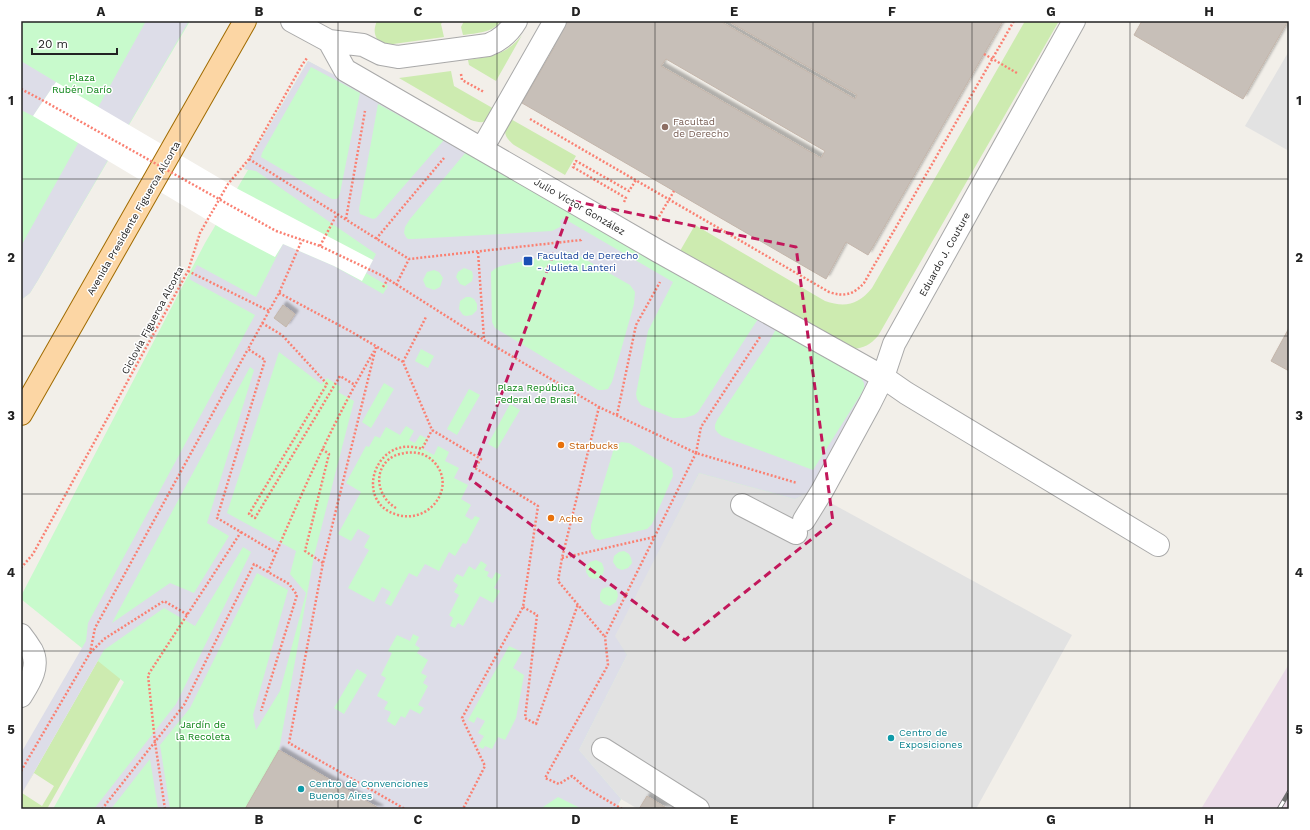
<svg xmlns="http://www.w3.org/2000/svg" width="1310" height="830" font-family="'Work Sans',sans-serif">
<style>
.industrial{fill:#ebdbe8}
.grass{fill:#cdebb0;fill-rule:evenodd}
.park{fill:#c8facc}
.parking{fill:#e2e2e2}
.plaza{fill:#dddde8;fill-rule:evenodd}
.pier{fill:#fff}
.building{fill:#c7bfb8;stroke:#c4b6ab;fill-rule:evenodd;filter:url(#shadow)}
.lines{fill:none;stroke-linecap:round;stroke-linejoin:round}
.minor-casing{stroke:#a9a9a9;stroke-width:24}
.major-casing{stroke:#a06b00;stroke-width:24}
.path{stroke:#fa8072;stroke-width:2.5;stroke-dasharray:2 2;stroke-linecap:butt}
.minor{stroke:#fff;stroke-width:22}
.major{stroke:#fcd6a4;stroke-width:22}
.rail-casing{stroke:#707070;stroke-width:4.5}
.rail{stroke:#fff;stroke-width:3;stroke-dasharray:9;stroke-linecap:butt}
.path-bridge{stroke:#fa8072;stroke-width:2.5;stroke-dasharray:2 2;stroke-linecap:butt}
.marked{fill:none;stroke:#c2185b;stroke-width:3;stroke-dasharray:8 5;stroke-linejoin:round}
.grid{fill:none;stroke:#222;stroke-width:1;stroke-opacity:0.55}
.education-dot{fill:#8d6e63;stroke:#fff;stroke-width:1.5}
.transit-dot{fill:#1a4fb4;stroke:#fff;stroke-width:1.5}
.food-dot{fill:#e8710a;stroke:#fff;stroke-width:1.5}
.culture-dot{fill:#0f9aa8;stroke:#fff;stroke-width:1.5}
.labels{text-anchor:middle;stroke-width:3;stroke-linejoin:round;paint-order:stroke}
.park-label{font-size:10px;fill:#0c8416;stroke:#fff}
.education-label{font-size:10px;fill:#785e54;stroke:#fff;text-anchor:start}
.street-label{font-size:10px;fill:#222;stroke:#fff}
.transit-label{font-size:10px;fill:#164399;stroke:#fff;text-anchor:start}
.food-label{font-size:10px;fill:#c56008;stroke:#fff;text-anchor:start}
.culture-label{font-size:10px;fill:#0d838f;stroke:#fff;text-anchor:start}
.neatline{fill:none;stroke:#222;stroke-width:1.5}
.grid-label{font-size:13px;text-anchor:middle;font-weight:bold;fill:#222}
</style>
<defs>
<filter id="shadow"><feDropShadow dx="3.5" dy="-3.5" stdDeviation="1" flood-color="#0004"/></filter>
</defs>
<rect width="100%" height="100%" fill="#f2efe9"/>
<!-- industrial -->
<path class="industrial" d="M1289 664V809H1201Z"/>
<!-- grass -->
<path class="grass" d="M377 21H443L441 24 444 37 386 45C375 41 372 32 377 21Z
M464 21H501C492 33 477 33 463 35L461 27Z
M1025 21H1059L878 336C870 345 864 348 853 349L680 251 695 225 825 301C845 308 858 305 872 288Z
M522 35 496 81 469 65 468 60C492 56 506 55 522 35Z
M451 71 454 86 496 110C488 121 485 125 471 120L399 78Z
M509 118 576 156 565 175 514 145C502 135 504 130 509 118Z
M164 608 118 683 47 809H21V795L104 650ZM34 773 54 786 42 806 22 793Z"/>
<!-- park -->
<path class="park" d="M21 21H190L38 280 30 293 21 300Z
M308 61 872 374 814 489 809 491 627 655 579 750 621 799 616 809H53L124 682 21 599V596L205 243 248 170 244 169Z"/>
<!-- parking -->
<path class="parking" d="M1289 51V151L1245 126Z
M699 473 795 499 809 491 1072 635 976 809H668L647 796 639 809H638L621 799 579 750 627 655 614 636Z"/>
<!-- plaza -->
<path class="plaza" d="M146 21H189L38 280 30 293 21 300V246Z
M21 61 56 82 33 116 21 110Z
M308 61 369 93 875 376 814 489 795 499 699 473 615 636 627 655 579 750 621 799 616 809H582L558 797 540 809H380L279 750 314 556 354 401 338 392 341 387 327 378 321 384 279 352 227 513 296 551 290 574 306 593 280 691 256 730 253 715 288 590 257 573 190 708 160 745 170 809H158L150 759 111 809H94L176 704 251 552 243 547 195 626 164 608 104 650 21 795V753L86 641 88 623 255 315 189 279 197 265 256 297 283 244 334 266 383 294 388 286 366 273 376 254 256 171 244 169ZM311 67 360 93 340 193 338 198 336 199H332L261 157 262 153ZM378 104 444 140 376 218 373 219 360 214 359 209ZM466 152 758 319 698 412 694 415 684 418H673L641 405 637 399 636 394 648 331 673 282 563 218 560 221 561 224 560 227 552 231 413 239H408L406 237 404 233 405 227 410 219ZM566 252 574 253 630 285 635 292 634 304 612 382 608 389 603 390H598L495 328 492 322 491 272 496 268 501 266ZM464 268 472 271 473 276 472 281 465 286 460 284 456 277 458 272ZM434 270 439 272 443 278 440 287 434 290 426 287 423 280 427 272ZM466 297H470L474 299 477 304V310L472 315 466 316 463 315 459 309 460 301ZM776 329 859 375 864 383V388L861 394 813 470 722 436 718 433 715 429V425L717 420 769 342ZM421 349 434 356 428 368 415 361ZM250 367 254 370 207 523 229 536 194 593 170 583 112 623ZM384 383 394 389 371 428 362 422ZM469 389 480 395 457 435 447 429ZM510 404 520 410 497 449 488 444ZM406 426 414 431 409 440 415 443 420 435 428 439 423 449 434 455 438 446 449 452 445 461 459 468 454 478 468 485 461 499 471 505 465 516 472 520 475 516 480 518 466 544 463 543 455 556 449 552 439 571 425 564 417 577 409 573 391 606 385 603 391 592 382 587 374 602 348 588 369 550 364 547 370 536 358 529 351 541 338 534 361 492 346 483 366 446 369 447 375 436 380 438 386 427 400 435ZM621 442 629 443 667 465 672 468 673 476 652 524 647 529 599 540 595 539 591 532V525L614 448ZM624 551 629 554 631 558 632 563 628 568 622 570 617 568 613 562 614 556 619 552ZM596 560 602 563 604 569 603 574 599 578 594 579 589 577 586 572V566L590 562ZM481 561 487 565 484 570 489 572 487 576 492 579 496 572 501 575 494 588 500 591 493 603 480 596 463 626 458 623 455 628 450 626 453 618 449 615 459 595 454 592 458 585 453 581 457 574 463 577 469 566 475 570ZM607 587 612 588 617 591 618 596 616 602 610 606 604 604 600 600V594L602 589ZM413 634 419 637 415 645 420 648 417 653 428 660 421 673 427 676 423 683 428 686 418 705 424 708 420 714 410 709 405 718 401 716 395 726 387 721 391 712 384 709 388 702 377 696 386 678 381 675 392 653 388 651 397 635 410 641ZM509 646 522 652 513 668 524 675 516 718 505 740 498 737 492 749 485 746 483 749 478 746 484 736 478 733 485 721 477 717 474 723 468 720ZM357 669 367 675 344 714 334 708Z"/>
<!-- pier -->
<path class="pier" d="M56 82 238 189 373 260 362 281 334 266 283 244 275 257 224 230 33 116Z"/>
<!-- building -->
<path class="building" d="M558 21H720L855 99 857 95 728 21H1003L868 255 846 242 826 279 522 103 555 46 550 43ZM666 59 825 151 821 158 661 66Z
M1142 21H1288L1243 99 1134 35Z
M283 305 295 314 286 327 274 318Z
M1289 328V371L1271 361Z
M279 750 380 809H245Z
M647 796 668 809H639Z"/>
<g class="lines">
<!-- minor casing -->
<g class="minor-casing">
<path id="minor" d="M292 21 329 41 345 70 658 251 883 377 906 393 1158 545
M329 41 363 45 381 54 398 57 488 45C501 40 509 33 516 21
M482 149 555 21
M742 505 796 533
M804 520 822 491 870 403 883 377 894 344 1074 21
M21 635C25 640 29 646 32 651 40 667 29 683 21 696
M603 749 698 809"/>
</g>
<!-- major casing -->
<g class="major-casing">
<path id="major" d="M21 414 245 21"/>
</g>
<!-- path -->
<path class="path" d="M984 54 1017 73
M461 74 462 80 484 92
M21 89 42 100
M530 119 829 292C844 297 853 295 864 283L1014 21
M249 159 409 259 581 240 582 238
M624 202 626 198 573 167 576 161 629 191 636 180
M346 219 365 111
M657 220 674 191
M276 231 320 246 383 276 484 340 599 407 696 453 605 637 608 665 545 778 559 784 572 776 586 788 622 809
M376 239 444 158
M320 246 337 214
M478 252 484 339
M188 271 269 311
M396 285 409 259
M383 287 388 279
M279 293 350 331 403 362 432 430 481 459 475 468 538 506 523 607 462 718 485 766 463 809
M262 323 282 335 327 384 249 514 255 518 340 376 355 385
M760 337 701 427 696 453 797 483
M376 347 323 563 289 743 405 809
M403 362 426 317
M599 407 562 558 558 581 605 637
M617 415 636 325 660 282
M322 449 329 454 305 551 323 563
M396 508C382 500 374 481 383 466 388 458 396 454 405 453 416 451 426 454 433 461 458 486 430 524 398 515 352 503 375 433 422 449L432 430
M241 532 276 553
M562 558 654 537
M21 568 33 554 188 271 200 233 228 184 249 159 302 65 307 58
M268 572C300 496 333 422 374 351
M523 607 537 615 525 718 536 724 578 604
M90 653 104 639 164 601 188 615
M21 771 90 653 95 628 248 349
M102 809 184 705 254 564 289 584 297 595 261 711
M165 809 155 742 148 675 241 532 217 518 265 360 248 349 279 293 302 240"/>
<!-- minor -->
<use href="#minor" class="minor"/>
<!-- major -->
<use href="#major" class="major"/>
<!-- rail casing -->
<g class="rail-casing">
<path id="rail" d="M1279 809 1289 792"/>
</g>
<!-- rail -->
<use href="#rail" class="rail"/>
<!-- path-bridge -->
<path class="path-bridge" d="M42 100 276 231"/>
</g>
<!-- marked area -->
<path class="marked" d="M573 201 796 247 833 522 685 640 470 479Z"/>
<!-- grid -->
<path class="grid" d="M180 21V809M338 21V809M497 21V809M655 21V809M813 21V809M972 21V809M1130 21V809M21 179H1289M21 336H1289M21 494H1289M21 651H1289"/>
<!-- markers -->
<circle class="education-dot" cx="665" cy="127" r="4"/>
<rect class="transit-dot" x="523" y="256" width="10" height="10" rx="2"/>
<g class="food-dot">
<circle cx="561" cy="445" r="4"/>
<circle cx="551" cy="518" r="4"/>
</g>
<g class="culture-dot">
<circle cx="891" cy="738" r="4"/>
<circle cx="301" cy="789" r="4"/>
</g>
<g class="labels">
<!-- park labels -->
<g class="park-label">
<text x="82" y="81">Plaza<tspan x="82" dy="12">Rubén Darío</tspan></text>
<text x="536" y="391">Plaza República<tspan x="536" dy="12">Federal de Brasil</tspan></text>
<text x="203" y="728">Jardín de<tspan x="203" dy="12">la Recoleta</tspan></text>
</g>
<!-- education labels -->
<g class="education-label">
<text x="673" y="125">Facultad<tspan x="673" dy="12">de Derecho</tspan></text>
</g>
<!-- street labels -->
<g class="street-label">
<text transform="translate(580 206) rotate(30)" y="4">Julio Víctor González</text>
<text transform="translate(133 218) rotate(-60)" y="4">Avenida Presidente Figueroa Alcorta</text>
<text transform="translate(944 254) rotate(-61)" y="4">Eduardo J. Couture</text>
<text transform="translate(152 320) rotate(-62)" y="4">Ciclovía Figueroa Alcorta</text>
</g>
<!-- transit labels -->
<g class="transit-label">
<text x="537" y="259">Facultad de Derecho<tspan x="537" dy="12">- Julieta Lanteri</tspan></text>
</g>
<!-- food labels -->
<g class="food-label">
<text x="569" y="449">Starbucks</text>
<text x="559" y="522">Ache</text>
</g>
<!-- culture labels -->
<g class="culture-label">
<text x="899" y="736">Centro de<tspan x="899" dy="12">Exposiciones</tspan></text>
<text x="309" y="787">Centro de Convenciones<tspan x="309" dy="12">Buenos Aires</tspan></text>
</g>
</g>
<!-- border -->
<rect width="1310" height="830" fill="none" stroke="#ffffff" stroke-width="44"/>
<!-- scale -->
<path d="M32 48v6h85v-6" fill="none" stroke="#222222" stroke-width="2"/>
<text x="38" y="48" font-size="12" fill="#222222" stroke="#ffffff" stroke-width="3" paint-order="stroke">20 m</text>
<rect x="22" y="22" width="1266" height="786" class="neatline"/>
<g class="grid-label">
<text x="101" y="16">A</text>
<text x="259" y="16">B</text>
<text x="418" y="16">C</text>
<text x="576" y="16">D</text>
<text x="734" y="16">E</text>
<text x="892" y="16">F</text>
<text x="1051" y="16">G</text>
<text x="1209" y="16">H</text>
<text x="11" y="105">1</text>
<text x="1299" y="105">1</text>
<text x="11" y="262">2</text>
<text x="1299" y="262">2</text>
<text x="11" y="420">3</text>
<text x="1299" y="420">3</text>
<text x="11" y="577">4</text>
<text x="1299" y="577">4</text>
<text x="11" y="734">5</text>
<text x="1299" y="734">5</text>
<text x="101" y="824">A</text>
<text x="259" y="824">B</text>
<text x="418" y="824">C</text>
<text x="576" y="824">D</text>
<text x="734" y="824">E</text>
<text x="892" y="824">F</text>
<text x="1051" y="824">G</text>
<text x="1209" y="824">H</text>
</g>
</svg>
